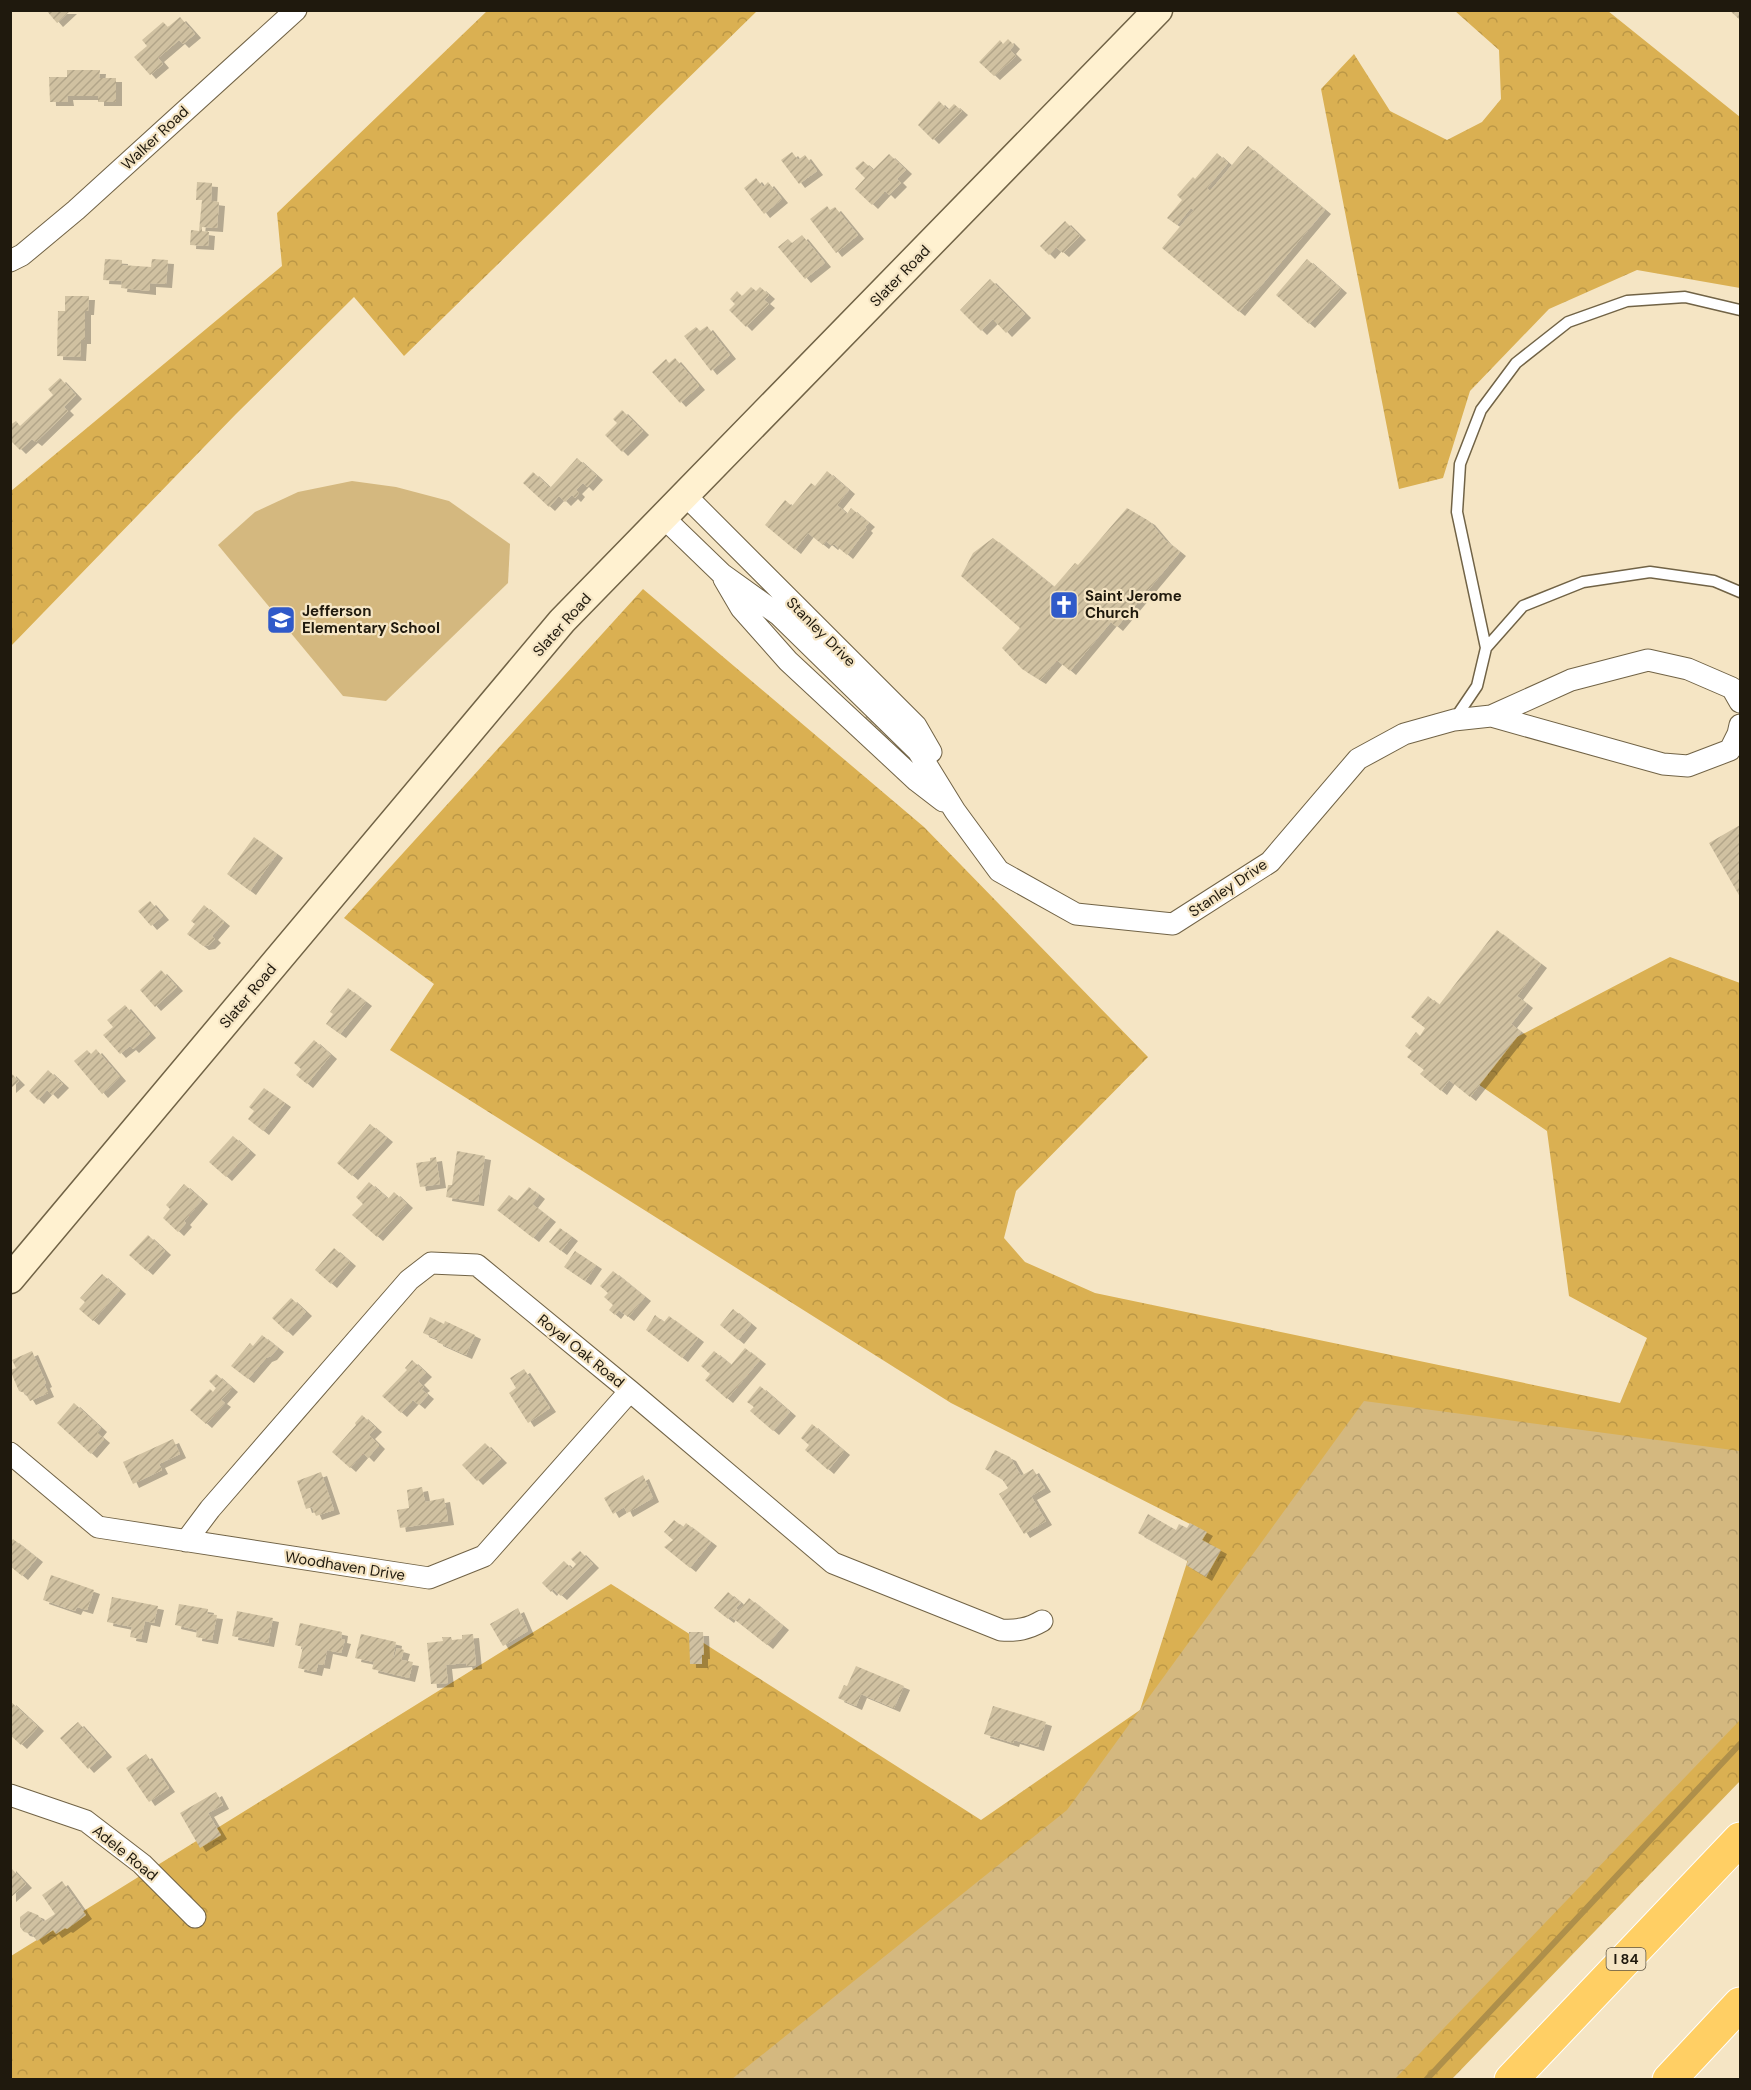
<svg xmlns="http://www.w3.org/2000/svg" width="1751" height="2090" font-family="'DM Sans',sans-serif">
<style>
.grass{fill:#d4b87f}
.forest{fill:url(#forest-crowns)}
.park{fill:url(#park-crowns)}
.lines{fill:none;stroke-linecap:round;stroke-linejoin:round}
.stream{stroke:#ae8f4a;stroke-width:6}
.building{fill:url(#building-hatch);filter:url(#shadow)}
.lane-casing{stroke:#716346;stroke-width:13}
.street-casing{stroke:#716346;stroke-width:23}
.secondary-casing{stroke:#716346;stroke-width:31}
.highway-casing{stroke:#fff;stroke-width:35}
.lane{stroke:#fff;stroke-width:10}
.street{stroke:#fff;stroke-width:21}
.secondary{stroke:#fff1d0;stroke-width:28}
.highway{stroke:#ffcf64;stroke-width:33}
.labels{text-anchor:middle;stroke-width:4.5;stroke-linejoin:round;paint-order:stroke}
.shield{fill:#f5e5c4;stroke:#5f5644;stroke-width:1.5}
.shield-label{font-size:14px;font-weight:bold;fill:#1f190d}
.street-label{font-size:15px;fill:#1f190d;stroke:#f5e5c4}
.poi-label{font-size:15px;font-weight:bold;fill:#1f190d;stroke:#f5e5c4;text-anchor:start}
</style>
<defs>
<pattern id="forest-crowns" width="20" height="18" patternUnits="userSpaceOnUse" patternTransform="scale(1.5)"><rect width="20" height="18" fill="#dab052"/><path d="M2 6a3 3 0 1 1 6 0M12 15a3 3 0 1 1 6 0" fill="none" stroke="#bb9746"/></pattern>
<pattern id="park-crowns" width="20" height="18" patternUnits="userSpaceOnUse" patternTransform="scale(1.5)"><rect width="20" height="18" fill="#d4b87f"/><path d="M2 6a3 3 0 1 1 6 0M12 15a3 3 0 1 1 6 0" fill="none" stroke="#b69e6d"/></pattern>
<pattern id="building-hatch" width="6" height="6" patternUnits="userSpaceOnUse" patternTransform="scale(1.5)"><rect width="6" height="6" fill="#d0c1a1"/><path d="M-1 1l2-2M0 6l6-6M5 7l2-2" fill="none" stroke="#b2a589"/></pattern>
<filter id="shadow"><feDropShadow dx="6" dy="4" stdDeviation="0" flood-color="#0004"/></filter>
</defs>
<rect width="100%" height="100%" fill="#f5e5c4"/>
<!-- grass -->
<path class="grass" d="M352 481 396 487 449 501 510 544 508 583 386 701 343 696 218 545 255 512 298 492Z"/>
<!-- forest -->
<path class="forest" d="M487 11H757L404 356 354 297 236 414 11 646V491L282 266 277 213Z
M1455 11H1608L1740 117V288L1637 270 1549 309 1470 391 1443 478 1399 489 1321 89 1354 54 1390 111 1447 140 1482 122 1501 99 1499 50Z
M643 589 924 827 1148 1057 1016 1191 1004 1238 1025 1262 1095 1293 1620 1403 1647 1338 1569 1296 1547 1131 1456 1069 1670 957 1740 983V1781L1452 2079 11 2080V1956L611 1584 981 1820 1140 1710 1198 1528 951 1403 390 1050 434 984 344 918Z"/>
<!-- park -->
<path class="park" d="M1364 1401 1740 1451V1720L1395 2079H732L1067 1810Z"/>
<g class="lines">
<!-- stream -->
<path class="stream" d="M1426 2080 1740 1744"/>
</g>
<!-- building -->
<path class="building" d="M46 10H71L57 23Z
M1729 10H1740V20Z
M180 17 195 34 183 44 179 40 158 58 163 64 150 75 134 57 147 46 142 40 163 22 168 27Z
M1008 39 1014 45 1010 50 1016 56 994 76 979 62 1000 40 1003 44Z
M67 70H100L99 78H116V102H98V96H67L68 102H50L49 77H67Z
M939 101 948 110 954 104 962 111 933 140 918 125Z
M1248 146 1325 210 1239 312 1162 248 1194 210 1191 208 1177 225 1167 218 1182 200 1177 195 1193 177 1195 179 1217 153 1228 163 1207 188 1210 191Z
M792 152 798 160 805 155 817 171 799 184 781 160Z
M889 154 906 170 897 179 901 183 889 195 885 191 872 205 855 189 865 178 855 168 863 161 873 170Z
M756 178 763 187 768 182 782 199 764 214 744 188Z
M197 182 212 183 211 201 219 202 217 228 202 227V231L209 232 208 246 190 245 191 230 199 231 202 200H196Z
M827 206 830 210 835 207 858 235 836 253 810 219Z
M1065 221 1080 236 1063 253 1056 247 1049 255 1040 246Z
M802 235 825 263 805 279 778 247 788 239 792 243Z
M105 259 122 260V265L151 267 152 259 168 260 166 284 150 283V291L121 288 122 281 103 280Z
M1307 259 1341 289 1309 324 1276 295Z
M990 279 1025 314 1006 333 993 319 981 331 960 310Z
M751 287 756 291 760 287 769 295 764 300 769 304 746 327 729 310 735 304 730 299 737 291 742 296Z
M65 296H89L88 311H85V340H81L80 357 57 356 58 311H65Z
M707 326 730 355 711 371 684 336 696 327 700 331Z
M675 358 699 386 680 403 652 372 666 359 669 363Z
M60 378 76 395 64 407 68 411 36 442 32 439 20 450 10 440V425L16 421 20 426 53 395 48 389Z
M622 410 643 431 622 452 605 435 617 423 613 419Z
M577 458 597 476 587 487 583 483 576 490 579 493 575 498 572 495 565 502 559 496 549 507 523 483 533 472 550 488Z
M827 471 849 490 837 505 847 514 851 508 869 523 865 527 867 529 847 555 834 544 832 546 826 541 823 545 808 533 795 550 765 525 785 500 792 506 811 483 815 486Z
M1127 508 1149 521 1165 540 1180 552 1117 627 1111 622 1070 671 1057 660 1040 680 1022 669 1002 648 1020 628 961 576 973 553 993 538 1054 587 1075 563 1078 565Z
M871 711 889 729 879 740 860 722Z
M1740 825V897L1709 843Z
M254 837 277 854 250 891 227 874Z
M150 901 163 916 151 926 138 911Z
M204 905 224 922 212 936 215 939 209 945 203 946 187 934 195 924 191 921Z
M1497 930 1541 964 1517 996 1527 1004 1511 1024 1521 1032 1470 1097 1449 1080 1441 1091 1420 1074 1424 1070 1407 1057 1412 1051 1405 1046 1416 1032 1420 1036 1425 1028 1411 1017 1428 996 1439 1005Z
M161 970 177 987 155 1007 140 990Z
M348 988 366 1002 340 1034 326 1024 333 1014 330 1012Z
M125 1005 150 1034 133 1049 130 1046 120 1054 103 1035 113 1027 107 1020Z
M314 1040 331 1055 307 1084 296 1075 301 1069 294 1063Z
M96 1049 120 1077 102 1094 74 1061 87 1050 91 1054Z
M48 1070 63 1084 52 1095 47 1090 38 1100 29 1091Z
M10 1072 19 1081 10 1089Z
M264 1088 285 1103 263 1131 248 1119 254 1111 249 1107Z
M370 1124 387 1138 352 1176 337 1163Z
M233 1136 250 1151 226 1177 209 1162Z
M457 1151 485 1156 478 1202 446 1197 448 1185H452Z
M436 1157 440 1184 420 1187 416 1163 430 1161V1158Z
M369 1182 388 1199 394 1192 407 1204 377 1237 352 1215 363 1204 356 1197Z
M184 1184 202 1200 184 1221 186 1223 178 1232 163 1218 170 1209 166 1205Z
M529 1187 539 1195 532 1204 550 1218 533 1238 497 1210 509 1195 517 1201Z
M560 1228 572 1237 561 1251 549 1242Z
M148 1235 165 1251 147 1271 129 1255Z
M334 1248 350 1262 331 1284 315 1270Z
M575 1251 596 1265 585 1281 564 1267Z
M613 1271 645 1297 628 1317 619 1310 615 1315 609 1310 613 1305 604 1297 608 1293 600 1286Z
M102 1274 120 1290 93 1321 79 1309 85 1302 80 1298Z
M291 1298 306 1312 287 1332 272 1318Z
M733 1309 751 1324 738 1340 720 1325Z
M655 1315 664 1322 669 1316 698 1338 682 1358 646 1330Z
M430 1317 444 1324 445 1321 475 1335 466 1355 437 1342V1339L423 1333Z
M262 1335 278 1348 271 1356 266 1358 248 1379 231 1366 250 1343 253 1346Z
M745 1348 760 1360 727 1399 705 1380 710 1374 701 1366 714 1351 731 1365Z
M32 1351 46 1383 44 1384 48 1393 30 1401 25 1393 19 1391 10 1370 16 1368 12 1360Z
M412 1360 426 1373 418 1381 424 1387 421 1389 428 1395 419 1405 413 1400 401 1413 382 1396 407 1370 405 1368Z
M524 1369 550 1408 528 1423 509 1393 516 1388 510 1378Z
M216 1374 232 1388 221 1400 225 1403 206 1424 190 1410 210 1389 213 1392 216 1388 209 1381Z
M760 1386 790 1412 773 1431 750 1411 754 1407 747 1402Z
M74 1403 101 1428 97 1433 104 1439 91 1454 57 1423Z
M362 1415 376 1428 369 1435 379 1445 368 1458 363 1453 350 1468 332 1452 356 1425 355 1423Z
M812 1424 844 1451 828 1470 805 1450 809 1445 801 1438Z
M173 1439 180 1454 159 1464 162 1470 133 1484 123 1462Z
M485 1443 501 1459 477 1481 462 1465Z
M995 1450 1010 1457 1021 1476 1033 1469 1045 1488 1031 1496 1046 1521 1024 1534 999 1494 1008 1488 1002 1479 985 1469Z
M321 1472 334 1510 316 1516 312 1507 306 1509 297 1481Z
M643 1475 653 1498 627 1513 624 1507 613 1514 604 1498Z
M422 1487 425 1502 444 1498 448 1521 400 1528 397 1510 409 1508 407 1490Z
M1148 1514 1176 1530 1179 1524 1187 1528 1190 1523 1207 1532 1202 1540 1221 1550 1206 1577 1186 1565 1188 1561 1138 1533Z
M674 1520 683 1527 686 1523 711 1542 690 1568 664 1547 673 1540 664 1532Z
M13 1539 37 1558 22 1576 10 1566V1542Z
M580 1551 593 1564 561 1596 553 1589 551 1592 542 1583 564 1561 572 1569 576 1564 571 1559Z
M51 1575 94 1590 87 1610 77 1607 75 1611 43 1600Z
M728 1592 741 1603 736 1608 739 1611 749 1598 783 1626 767 1645 730 1616 728 1619 714 1608Z
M112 1597 158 1606 154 1623 145 1621 141 1639 130 1637 132 1627 107 1622Z
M179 1604 208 1609 207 1614 217 1615 212 1640 196 1637 197 1630 175 1625Z
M518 1608 528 1631 503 1646 490 1624Z
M237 1611 273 1618 268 1643 232 1636Z
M300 1623 342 1632 341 1639 345 1640 341 1653 327 1650 324 1665 318 1664 316 1672 298 1668 303 1647 295 1645Z
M689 1632H703L704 1655H702V1664H690Z
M361 1634 396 1642 393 1657 394 1658 397 1648 404 1650 401 1660 413 1662 409 1678 372 1669 374 1662 355 1658Z
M473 1634 476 1665 467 1666 466 1663 446 1665 448 1683 431 1684 427 1643 443 1641 442 1637H451L452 1640 462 1639V1635Z
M856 1666 904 1686 894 1708 861 1694 856 1706 838 1698 844 1685 847 1686Z
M10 1701 38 1727 21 1745 10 1735Z
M993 1706 1046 1722 1038 1747 1014 1740 1013 1743 984 1734Z
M78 1722 106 1753 88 1769 60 1738Z
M146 1754 169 1788 149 1802 126 1768Z
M216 1792 223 1805 208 1813 221 1835 200 1848 180 1813Z
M10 1867 26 1884 10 1898Z
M62 1881 86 1915 67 1929 65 1928 56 1934 53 1930 37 1941 32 1934 24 1932 20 1927V1917L28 1911 38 1915 43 1922 55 1914 42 1895Z"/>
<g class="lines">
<!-- lane casing -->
<g class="lane-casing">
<path id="lane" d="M1486 648 1523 606 1583 582 1650 572 1714 581 1740 592
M1454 720 1477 686 1486 648 1457 512 1460 464 1481 410 1516 363 1568 322 1627 301 1685 297 1740 310"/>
</g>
<!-- street casing -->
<g class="street-casing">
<path id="street" d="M10 261 22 255 76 210 296 10
M686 496 916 726 931 752
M664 518 722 574 779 615 918 751 955 811 999 871 1076 914 1173 924 1270 862 1358 759 1404 734 1454 720 1491 716 1571 680 1648 660 1688 669 1732 688 1740 702
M724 579 741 608 788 661 917 781 943 801
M1491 716 1663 764 1688 766 1730 750 1738 734 1740 725
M10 1453 98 1527 429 1578 484 1556 630 1391
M186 1541 210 1509 409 1280 431 1263 477 1265 630 1391 833 1563 1001 1630C1017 1631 1028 1629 1042 1621
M10 1795 86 1821 142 1864 195 1917"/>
</g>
<!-- secondary casing -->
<g class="secondary-casing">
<path id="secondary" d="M10 1279 562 621 1158 10"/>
</g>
<!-- highway casing -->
<g class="highway-casing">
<path id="highway" d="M1511 2080 1740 1839
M1669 2080 1740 2004"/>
</g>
<!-- lane -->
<use href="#lane" class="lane"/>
<!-- street -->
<use href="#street" class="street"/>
<!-- secondary -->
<use href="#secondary" class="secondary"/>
<!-- highway -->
<use href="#highway" class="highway"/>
</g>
<!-- icons -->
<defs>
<g id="church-square" transform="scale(1.5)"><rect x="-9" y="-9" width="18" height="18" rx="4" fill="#305ac9" stroke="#f5e5c4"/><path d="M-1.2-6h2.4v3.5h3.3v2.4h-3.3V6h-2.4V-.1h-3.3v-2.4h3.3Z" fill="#fff"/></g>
<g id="school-square" transform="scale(1.5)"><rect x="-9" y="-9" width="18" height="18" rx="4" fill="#305ac9" stroke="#f5e5c4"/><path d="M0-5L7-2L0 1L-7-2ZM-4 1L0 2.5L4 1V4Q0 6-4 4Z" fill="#fff"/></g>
</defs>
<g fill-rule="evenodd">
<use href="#church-square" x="1064" y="605"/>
<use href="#school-square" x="281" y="620"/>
</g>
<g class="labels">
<!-- shield labels -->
<rect class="shield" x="1606.5" y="1948" width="39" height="22" rx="4.5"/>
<g class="shield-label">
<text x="1626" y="1964">I 84</text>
</g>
<!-- street labels -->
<g class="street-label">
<text transform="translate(155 138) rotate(-43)" y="5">Walker Road</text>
<text transform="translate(900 276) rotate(-46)" y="5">Slater Road</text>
<text transform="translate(562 625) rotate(-48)" y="5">Slater Road</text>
<text transform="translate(821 632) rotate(45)" y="5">Stanley Drive</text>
<text transform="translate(1228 888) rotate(-34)" y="5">Stanley Drive</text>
<text transform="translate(248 996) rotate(-50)" y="5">Slater Road</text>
<text transform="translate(581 1351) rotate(39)" y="5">Royal Oak Road</text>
<text transform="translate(345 1566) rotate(9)" y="5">Woodhaven Drive</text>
<text transform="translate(125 1853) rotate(39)" y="5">Adele Road</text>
</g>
<!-- poi labels -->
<g class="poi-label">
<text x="1085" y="601">Saint Jerome<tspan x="1085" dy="17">Church</tspan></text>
<text x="302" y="616">Jefferson<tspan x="302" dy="17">Elementary School</tspan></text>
</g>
</g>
<!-- border -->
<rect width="1751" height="2090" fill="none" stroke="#1f190d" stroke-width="24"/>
</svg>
